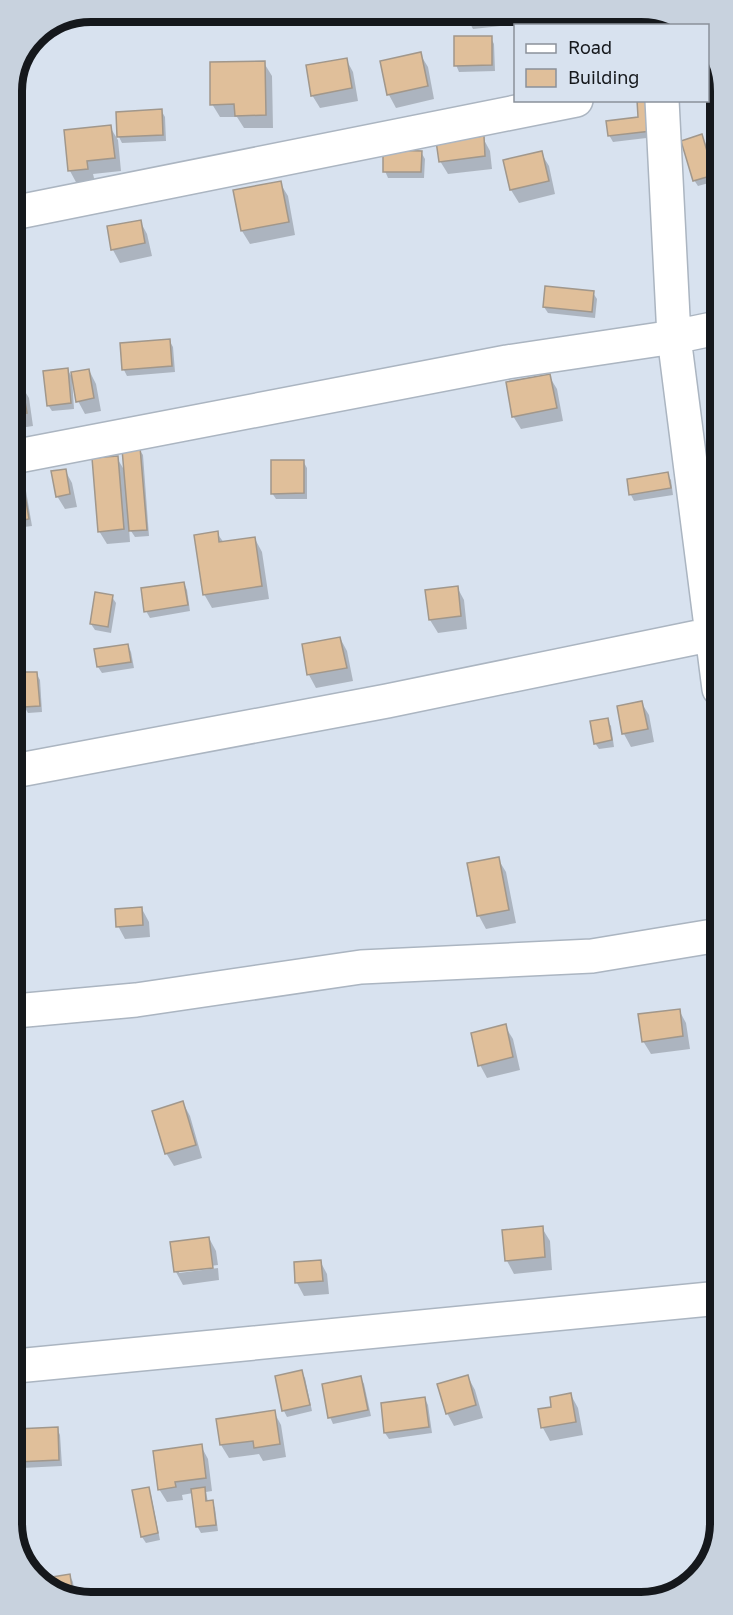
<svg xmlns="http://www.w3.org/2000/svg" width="733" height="1615" font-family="'Golos Text',sans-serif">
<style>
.shadow{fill:#0003}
.building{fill:#e0bf9a;stroke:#a1978b;stroke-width:1.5}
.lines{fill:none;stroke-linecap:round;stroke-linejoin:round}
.street-casing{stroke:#abb5c1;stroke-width:36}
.street{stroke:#fff;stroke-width:33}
.rim{fill:none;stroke:#15181c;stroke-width:8}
</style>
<rect width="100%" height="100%" fill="#d8e2ef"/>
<!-- shadow -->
<path class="shadow" d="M361 12H390V14L366 19Z
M465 12H508L510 25 473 29 466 16Z
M518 12H543L520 16Z
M634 12H647L658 18 638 20Z
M491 38 494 44 495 71 459 72 456 65Z
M420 54 428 67 434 99 396 108 389 95 382 62Z
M346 59 353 72 358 101 320 108 312 95Z
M264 63 272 76 273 128H244L237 117H220L212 104Z
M161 110 165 117 166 141 122 143 119 137 118 113Z
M640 118 663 136 613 142 609 135Z
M110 127 118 140 121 171 93 174 95 182 77 184 70 171 66 131Z
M701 136 705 142 716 181 698 186 694 180Z
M483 138 490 151 492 169 448 174 440 161Z
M421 152 425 159 424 178H388L385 171Z
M541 153 549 166 555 194 519 203 511 190Z
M280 183 288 196 295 235 250 244 242 231Z
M140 221 147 234 152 256 120 263 113 250Z
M593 293 597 299 595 318 548 313 544 307Z
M169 340 173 347 175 372 127 376 124 370Z
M67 369 72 377 74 409 52 411 48 405Z
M89 370 96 384 101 411 85 414 78 401Z
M549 376 557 389 563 421 521 429 513 416Z
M21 385 29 398 33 426 13 429V386Z
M139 449 143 455 149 536 135 537 129 528 130 542 107 544 99 531 117 458 126 473Z
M303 461 307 468V499H276L272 493Z
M65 470 72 483 77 507 65 509 57 496Z
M667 474 671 480 673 495 634 501 631 495Z
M21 479 25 485 32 526 16 528 13 524V480Z
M217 533 224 543 255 539 262 552 269 599 212 608 204 594Z
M184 583 187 590 190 611 150 618 146 611Z
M457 587 464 600 467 629 438 633 430 620Z
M112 597 116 603 111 633 95 630 91 624Z
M340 638 347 651 353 681 316 688 309 675 303 645Z
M128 645 131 652 134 668 102 673 98 667Z
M36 673 40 680 42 712 28 713 24 706Z
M641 702 649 715 654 742 631 747 624 734 618 708Z
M607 720 611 726 614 747 599 749 595 743Z
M498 859 506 872 516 923 486 929 479 916Z
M142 909 149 922 150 937 125 939 118 926Z
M679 1010 686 1023 690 1049 651 1054 643 1041Z
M505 1026 513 1039 520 1070 487 1078 480 1065Z
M183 1103 190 1116 202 1158 174 1166 166 1153Z
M542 1228 550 1241 552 1270 514 1274 507 1261Z
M209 1238 216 1251 218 1265 179 1270V1273L218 1268 219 1280 183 1285 176 1272Z
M320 1261 327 1274 329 1294 304 1296 297 1283 296 1263Z
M301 1372 305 1378 312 1411 287 1417 284 1411 277 1377Z
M468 1377 475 1390 483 1418 454 1426 447 1413Z
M361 1378 364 1384 371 1416 333 1424 330 1417Z
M571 1395 578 1408 583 1435 550 1441 543 1428 540 1411 553 1408Z
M425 1399 428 1405 432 1433 389 1439 385 1433Z
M274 1412 281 1425 286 1457 263 1461 259 1454 229 1458 221 1445Z
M57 1428 60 1435 62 1466 22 1468 18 1462Z
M201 1446 208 1459 212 1491 206 1492 208 1502H212L215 1508 218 1531 201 1533 197 1526 193 1493 182 1495 183 1500 167 1502 159 1489Z
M148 1488 151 1495 160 1540 146 1543 142 1537Z
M70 1576 73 1582 75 1599 43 1587Z"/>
<!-- building -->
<path class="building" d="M464 12H502L464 16Z
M596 23 633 24 632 26H596Z
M454 36H492V65L454 66Z
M421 52 428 86 387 95 380 61Z
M347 58 352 88 311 96 306 65Z
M265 61 266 115 235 116 234 104 210 105V62Z
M637 100H657L660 130 608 136 606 121 638 117Z
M162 109 163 135 117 137 116 112Z
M717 112V144H714L707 115Z
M111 125 115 158 87 161 88 169 68 171 64 130Z
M702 134 714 175 693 181 681 141Z
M484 136 485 156 439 162 436 141Z
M383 150 422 151 421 172H383Z
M542 151 549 181 510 190 503 160Z
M281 181 289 222 241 231 233 190Z
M141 220 145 243 111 250 107 226Z
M545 286 594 291 592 312 543 307Z
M170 339 172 366 122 370 120 343Z
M718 349V381H716L712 350Z
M68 368 71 403 47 406 43 371Z
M89 369 94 398 76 402 71 372Z
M550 374 557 408 512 417 506 382Z
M22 383 27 413 13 415V384Z
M140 447 147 530 129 531 122 449Z
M118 456 124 529 98 532 92 458Z
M271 460H304V493L271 494Z
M66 469 70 494 56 497 51 471Z
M668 472 671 488 629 495 627 479Z
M22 477 29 519 13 522V479Z
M218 531 219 542 255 537 262 586 203 595 194 535Z
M184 582 188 605 144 612 141 588Z
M458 586 461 616 429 620 425 590Z
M95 592 113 595 108 627 90 624Z
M340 637 347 668 307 675 302 644Z
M128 644 131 662 97 667 94 649Z
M21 672H37L40 706 23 707Z
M642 701 648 729 622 734 617 706Z
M608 718 612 740 594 744 590 721Z
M499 857 509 910 477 916 467 863Z
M142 907 143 925 116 927 115 909Z
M680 1009 683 1036 642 1042 638 1014Z
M506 1024 513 1057 478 1066 471 1033Z
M183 1101 196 1145 165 1154 152 1111Z
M543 1226 545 1257 505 1261 502 1230Z
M209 1237 213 1268 174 1272 170 1242Z
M321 1260 323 1281 295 1283 294 1262Z
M302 1370 310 1405 282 1411 275 1376Z
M468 1375 476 1405 446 1414 437 1384Z
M361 1376 368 1410 328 1418 322 1384Z
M571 1393 576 1422 541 1428 538 1409 551 1407 550 1397Z
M425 1397 429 1427 384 1433 381 1403Z
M275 1410 280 1444 254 1448 253 1441 220 1445 216 1419Z
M58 1427 59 1460 17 1462 16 1429Z
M202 1444 206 1478 175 1482 176 1487 158 1490 153 1451Z
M149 1487 158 1533 141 1537 132 1490Z
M205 1487 206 1501 213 1500 216 1525 196 1527 191 1489Z
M70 1574 73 1595 67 1596 43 1587 40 1583V1579Z"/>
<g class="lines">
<!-- street casing -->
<g class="street-casing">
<path id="street" d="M659 17 660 26
M708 68 717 65
M662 100 674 337 719 689
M13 213 576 100
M13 457 507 362 674 337 717 328
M14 771 387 701 718 633
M15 1011 136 1000 361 967 592 956 719 935
M16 1366 720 1298"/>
</g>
<!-- street -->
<use href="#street" class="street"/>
</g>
<!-- crop -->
<path d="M0 0H733V1615H0ZM91 22H641A69 69 0 0 1 710 91V1523A69 69 0 0 1 641 1592H91A69 69 0 0 1 22 1523V91A69 69 0 0 1 91 22Z" fill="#c8d2de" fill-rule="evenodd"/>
<path class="rim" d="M91 22H641A69 69 0 0 1 710 91V1523A69 69 0 0 1 641 1592H91A69 69 0 0 1 22 1523V91A69 69 0 0 1 91 22Z"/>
<!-- legend -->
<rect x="514" y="24" width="195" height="78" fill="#d8e2ef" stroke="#8a919b" stroke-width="1.5"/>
<rect x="526" y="44" width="30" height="9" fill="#ffffff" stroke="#8a919b" stroke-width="1.5"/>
<text x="568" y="54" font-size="18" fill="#15181c">Road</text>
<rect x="526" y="69" width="30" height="18" fill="#e0bf9a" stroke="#8a919b" stroke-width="1.5"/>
<text x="568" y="84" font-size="18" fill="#15181c">Building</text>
</svg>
